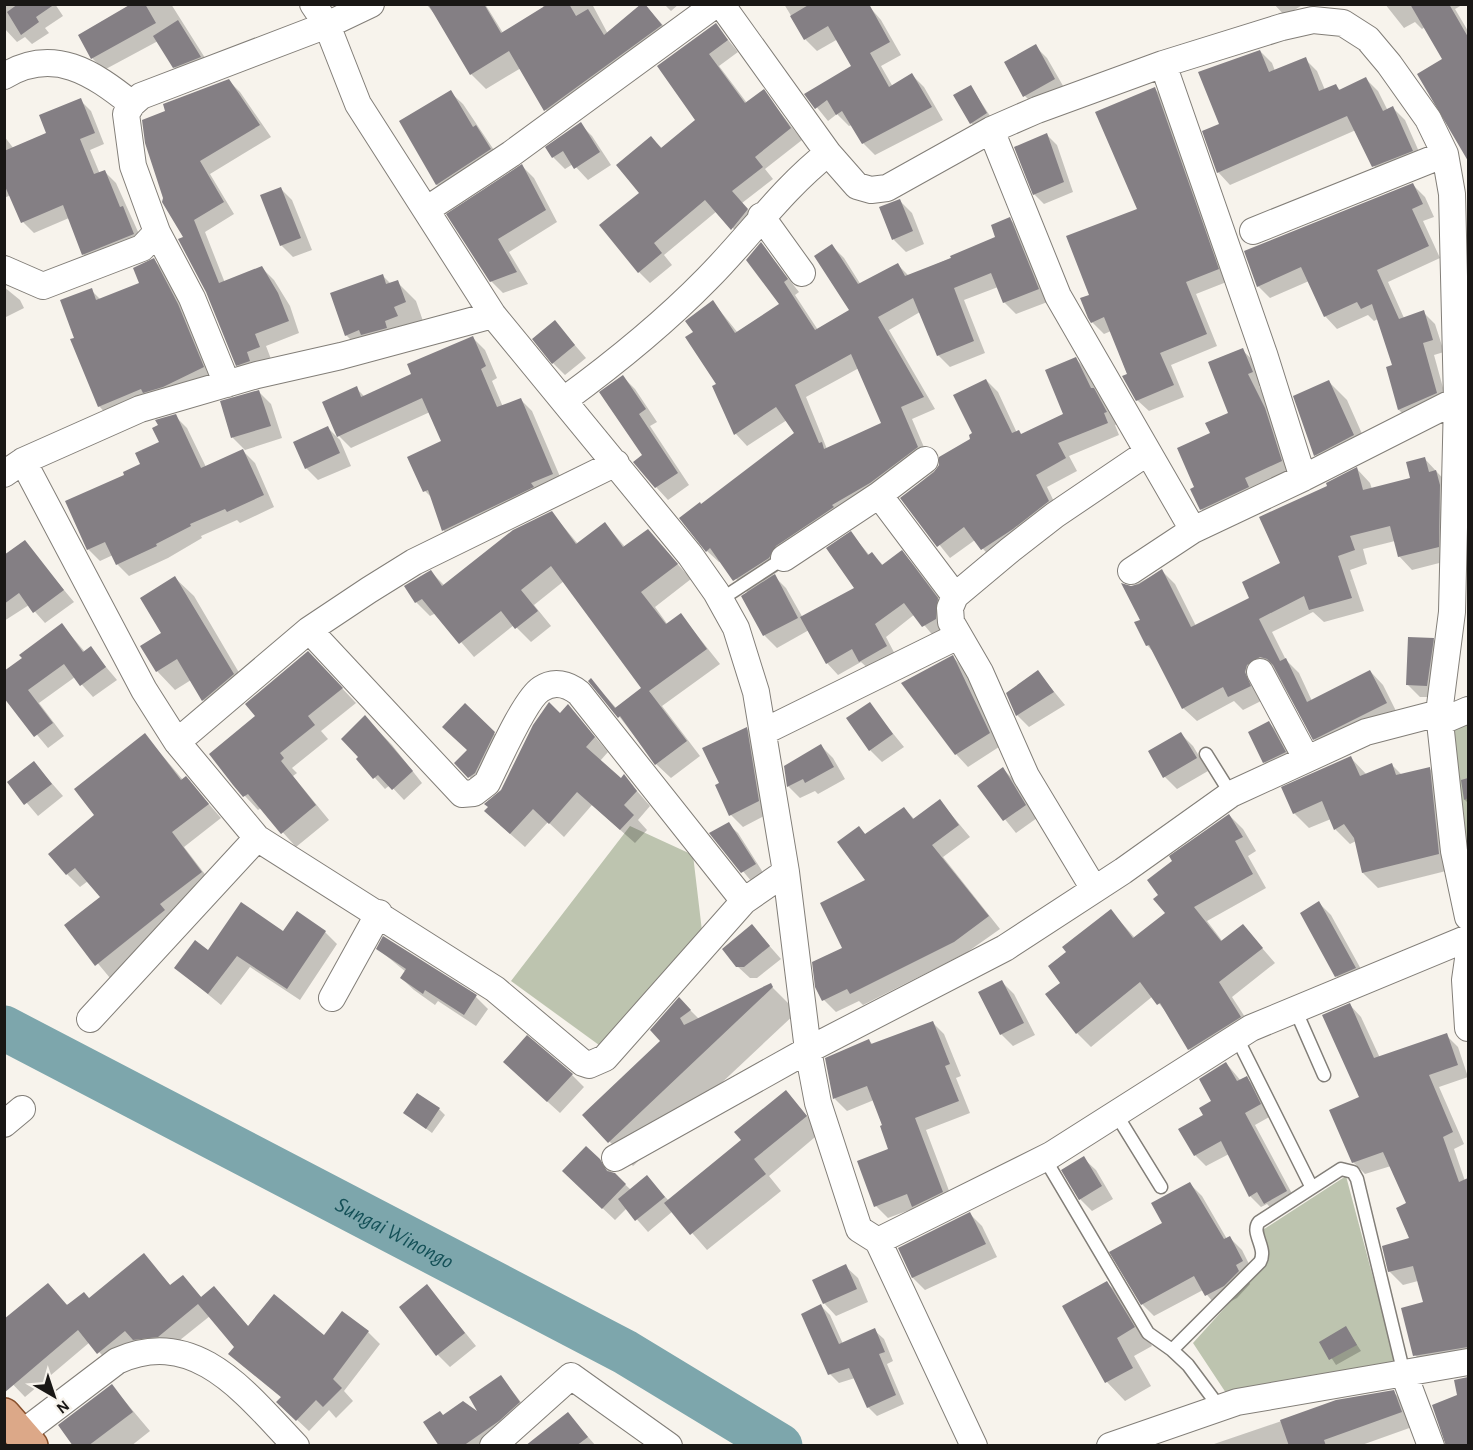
<svg xmlns="http://www.w3.org/2000/svg" width="1473" height="1450" font-family="'Alegreya Sans',sans-serif">
<style>
.green{fill:#bdc4af}
.shadow{fill:#0003;fill-rule:evenodd}
.lines{fill:none;stroke-linecap:round;stroke-linejoin:round}
.river{stroke:#7da6ac;stroke-width:45}
.building{fill:#847f84;fill-rule:evenodd}
.service-casing{stroke:#827e78;stroke-width:15}
.minor-casing{stroke:#827e78;stroke-width:28}
.primary-casing{stroke:#88502c;stroke-width:36}
.service{stroke:#fff;stroke-width:12}
.minor{stroke:#fff;stroke-width:26}
.primary{stroke:#dca888;stroke-width:33}
.labels{text-anchor:middle;stroke-width:4.5;stroke-linejoin:round;paint-order:stroke}
.water-label{font-size:22px;font-style:italic;fill:#145057;stroke:#f7f3ec}
</style>
<rect width="100%" height="100%" fill="#f7f3ec"/>
<!-- green -->
<path class="green" d="M1468 717V853L1442 728Z
M630 826 693 855 702 931 599 1045 511 981Z
M1346 1176 1396 1364 1228 1396 1193 1343 1269 1259 1261 1231Z"/>
<!-- shadow -->
<path class="shadow" d="M4 4H55L63 16 45 28 49 33 32 44 25 37 17 42 4 28Z
M134 4H171L212 69 186 79 174 67 158 41 104 70 92 58Z
M426 4H485L503 33 544 9 542 4H592L608 34 644 4 677 41 561 125 546 110 521 68 486 89 471 74 438 18Z
M664 4H679L671 11Z
M784 4H867L881 20 901 55 881 66 893 87 912 75 924 87 943 120 875 155 863 143 852 125 849 126 837 114 828 121 806 94 853 67 838 39 817 51 805 39Z
M1274 4H1304L1285 16Z
M1385 4 1462 5 1455 9 1468 31V160L1443 112 1444 60 1425 27 1422 29 1415 22 1404 28Z
M716 25 738 52 719 66 747 103 763 91 802 140 765 169 773 179 742 203 758 222 744 240 717 211 664 255 672 265 650 283 639 272 641 193 651 138 662 148 697 120 673 88Z
M1035 46 1047 58 1066 91 1037 108 1025 96Z
M1260 51 1272 63 1275 71 1305 59 1317 71 1325 90 1336 86 1341 91 1366 79 1378 91 1388 111 1393 108 1405 120 1424 163 1386 178 1374 166 1356 130 1230 185 1218 172 1221 125Z
M228 80 240 92 271 137 210 174 234 214 205 232 225 283 262 268 274 280 290 306 299 333 266 346 271 359 258 363 249 377 237 365 186 237 167 112Z
M971 87 992 119 977 128 971 123Z
M1155 89 1166 100 1229 281 1196 294 1217 346 1171 365 1184 397 1149 411 1137 400 1111 331 1104 334 1092 322 1139 209Z
M450 92 463 104 502 162 449 197 437 185 401 121Z
M80 100 91 111 104 144 90 150 100 174 105 172 116 183 144 245 94 265 83 254 69 218 34 233 23 222 11 195 4 198V136L14 149 48 134Z
M580 124 592 136 611 165 588 180 573 164 565 169 553 157Z
M1047 135 1057 145 1073 192 1044 204 1034 194Z
M522 166 534 178 557 222 509 252 528 284 503 293 491 281 449 215Z
M1413 185 1425 197 1434 217 1423 221 1440 258 1388 282 1404 318 1423 312 1435 324 1444 352 1434 355 1448 406 1411 422 1399 410 1388 368 1394 366 1378 319 1374 321 1368 315 1337 329 1325 316 1309 281 1270 298 1258 286Z
M280 188 292 200 312 250 293 257 281 245Z
M900 201 912 213 924 244 906 252 894 240 881 208Z
M1010 219 1021 231 1050 301 1016 314 1004 302 998 287 964 300 985 353 950 367 938 355 920 312 889 330 935 409 912 419 929 459 773 575 786 588 803 618 856 589 851 533 870 556 872 554 884 566 902 552 913 564 949 611 947 631 935 638 915 614 886 637 897 658 872 672 861 662 838 675 827 663 809 630 777 648 765 636 743 596 748 593 721 561 719 562 707 551 702 506 796 434 787 420 747 446 736 434 714 387 719 384 695 332 713 302 738 333 781 305 761 244 799 292 795 295 818 330 851 311 832 246 844 258 861 285 898 265 909 276 997 238ZM859 368 883 424 827 449 806 397Z
M153 259 165 272 190 318 215 380 111 419 99 406 76 339 91 290 101 300 141 284Z
M382 275 391 284 397 282 416 301 423 321 364 353 346 335Z
M4 287 20 300 24 308 4 318Z
M555 322 586 358 565 375 553 363Z
M473 338 485 350 497 378 492 381 503 407 520 399 532 411 564 486 455 542 444 531 433 499 425 491 443 442 430 412 351 448 339 436 356 388 365 397 413 375Z
M1242 350 1255 362 1264 385 1259 386 1276 423 1293 474 1213 521 1201 509 1196 488 1212 433 1230 414Z
M1076 359 1088 371 1118 424 1115 425 1119 435 1069 456 1077 471 1047 487 1060 514 994 561 975 540 950 558 902 498 972 439 986 380 998 392 1017 433 1022 435 1064 414Z
M623 377 635 389 657 422 650 426 689 485 668 500 656 487Z
M1329 382 1347 400 1371 454 1333 473 1315 455Z
M259 392 271 404 282 438 245 450 233 438 222 402Z
M175 416 187 428 206 467 243 451 255 463 274 507 240 523 237 520 201 536 202 538 168 558 129 576 117 564 113 555 100 561 88 549 126 476 142 464 161 443Z
M328 428 340 440 351 466 318 480 306 468Z
M1424 458 1449 485 1451 560 1412 570 1399 556 1395 541 1363 549 1367 564 1350 570 1364 611 1324 622 1313 612 1272 632 1286 660 1299 673 1312 701 1370 671 1383 685 1399 717 1328 752 1314 739 1274 670 1261 677 1263 700 1243 710 1234 701 1197 721 1183 708 1155 654 1147 645 1131 587 1162 571 1175 584 1196 626 1251 598 1282 564 1329 487 1357 469 1370 483 1372 489 1412 479Z
M552 513 578 544 605 524 626 548 648 531 691 579 655 607 668 625 681 615 720 664 662 706 700 756 671 778 656 764 591 680 617 709 643 689 564 581 534 605 551 626 531 642 514 625 474 657 436 613 430 616 416 602 431 572 445 586Z
M24 542 74 602 45 623 29 605 4 621V557Z
M175 578 194 596 251 693 222 718 203 700 191 680 175 690 157 671Z
M62 625 85 652 90 648 117 680 93 697 75 677 39 703 64 736 48 748 4 695Z
M1433 639 1445 651 1439 697H1420L1407 684Z
M953 657 965 669 1002 745 968 767 956 754Z
M322 667 356 703 321 731 328 739 292 768 297 773 293 776 329 820 296 847 261 808 258 810 245 796 211 754Z
M1038 672 1065 705 1029 727 1017 715 1008 694Z
M869 704 904 747 882 762 870 750Z
M465 705 504 743 479 787 456 763 469 750Z
M569 706 608 752 600 761 621 780 624 776 650 806 638 820 647 830 635 843 592 805 564 837 548 822 525 847 500 825 502 790Z
M365 717 392 745 422 783 404 800 390 785 385 789 358 759Z
M1269 723 1281 735 1297 765 1276 774 1264 762Z
M746 728 758 740 770 813 743 827 731 815 721 784Z
M1181 734 1193 746 1208 771 1177 789 1165 777 1150 752Z
M145 735 183 780 186 778 221 818 184 847 214 886 110 978 66 925 102 897 88 881 80 887 67 874Z
M821 746 833 758 845 779 818 794 815 791 800 798 788 786 785 767Z
M1350 757 1367 775 1392 765 1402 775 1429 768 1444 783 1454 869 1378 888 1363 873 1356 841 1350 844 1335 829 1331 819 1309 828 1294 813Z
M34 763 63 796 38 816 9 782Z
M1003 769 1015 781 1037 818 1016 833 979 787Z
M1468 779V803L1465 800 1463 781Z
M940 801 970 837 943 857 1000 929 966 953 863 1005 859 1001 836 1012 824 1000 817 986 844 949 867 881 859 828 866 835 904 808 915 820Z
M1229 815 1243 829 1256 851 1248 856 1266 888 1207 921 1223 942 1243 926 1275 963 1232 997 1254 1031 1203 1063 1189 1049 1166 1012 1153 996 1091 1047 1077 1033 1062 983 1111 911 1135 938 1167 914Z
M728 824 738 833 764 874 752 882 712 834Z
M1319 903 1331 915 1367 980 1348 988 1336 976Z
M752 926 781 959 757 978H750L737 966Z
M325 932 337 944 300 1000 250 967 221 1005 176 968 209 953 284 933Z
M384 938 476 997 488 1009 476 1026 438 1001 435 1005 414 990 401 978 406 972 378 949Z
M1002 982 1014 994 1035 1035 1013 1046 1001 1034Z
M770 985 797 1012 633 1166 609 1141 662 1041 679 999 699 1019Z
M1350 1005 1361 1017 1380 1058 1446 1035 1458 1047 1468 1077 1439 1087 1464 1144 1454 1149 1465 1181 1468 1180V1229L1437 1242 1468 1239V1362L1428 1369 1415 1355 1424 1303 1418 1281 1403 1285 1389 1271 1419 1246 1408 1204 1391 1166 1365 1174 1353 1162 1361 1098Z
M932 1022 944 1034 961 1076 956 1078 970 1113 926 1130 954 1204 926 1218 915 1208 888 1218 876 1206 890 1150 874 1100 847 1111 835 1099 827 1059 869 1040 873 1045Z
M1226 1063 1241 1081 1246 1078 1258 1089 1271 1116 1255 1125 1297 1203 1276 1214 1267 1204 1261 1207 1250 1196 1229 1154 1206 1166 1195 1155 1205 1115 1213 1102Z
M517 1074 572 1075 584 1087 560 1113Z
M786 1092 821 1132 769 1176 781 1191 707 1250 673 1211 648 1232 627 1208 615 1220 576 1183 599 1160 631 1190 647 1177 669 1201 743 1140Z
M439 1109 445 1115 432 1133 405 1113Z
M1083 1158 1096 1170 1113 1199 1092 1211 1080 1199 1063 1170Z
M1190 1184 1202 1196 1227 1239 1230 1238 1242 1250 1254 1274 1247 1278 1250 1284 1237 1298 1218 1308 1203 1290 1154 1316 1142 1304 1164 1224Z
M970 1214 982 1226 997 1257 925 1290 913 1278 900 1249Z
M143 1255 171 1286 183 1277 202 1298 214 1288 249 1327 324 1337 368 1332 380 1344 344 1391 353 1401 336 1418 329 1410 309 1431 278 1402 282 1398 242 1365 236 1347 210 1316 170 1348 110 1364 90 1342 25 1397 4 1375V1315L7 1319 90 1299Z
M845 1266 858 1278 868 1302 836 1316 824 1303Z
M1107 1283 1126 1301 1152 1346 1134 1356 1151 1386 1125 1401 1107 1382 1064 1307Z
M427 1286 476 1346 450 1367 438 1355Z
M821 1306 830 1315 843 1344 874 1330 884 1339 893 1361 887 1364 904 1404 877 1416 868 1407 855 1378 839 1383 830 1374Z
M1346 1328 1361 1351 1336 1365 1321 1342Z
M501 1377 531 1415 492 1446H441L443 1416 482 1417Z
M1468 1378V1446H1447L1459 1396 1456 1381Z
M112 1386 150 1431 131 1446H75Z
M1393 1392 1407 1405 1415 1426 1359 1446 1214 1444 1337 1402Z
M568 1414 596 1446H528Z"/>
<g class="lines">
<!-- river -->
<path class="river" id="s1" d="M4 1028 625 1352 780 1446"/>
</g>
<!-- building -->
<path class="building" d="M18 4H55L36 17 39 22 21 35 7 12Z
M131 4H145L156 23 91 59 78 35Z
M428 4H484L501 33 548 4H569L576 16 588 9 604 35 641 4H645L662 25 544 111 509 51 470 75Z
M810 4H869L890 42 870 53 889 87 912 73 932 107 862 144 842 111 836 115 827 100 815 109 804 94 851 66 828 26 804 40 790 16Z
M1410 4H1449L1468 37V161L1417 74 1442 59Z
M178 20 201 57 173 68 153 36Z
M716 23 728 40 709 54 745 103 764 89 791 128 755 157 763 167 732 191 748 209 731 230 705 200 654 243 662 253 638 273 599 225 639 193 616 165 651 136 661 148 695 120 657 66Z
M1036 44 1055 79 1023 97 1004 62Z
M1260 50 1269 72 1306 57 1319 91 1336 84 1339 90 1366 77 1383 111 1393 106 1413 151 1372 167 1347 116 1217 173 1202 131 1219 124 1198 72Z
M229 79 260 125 200 161 224 202 194 220 219 283 262 266 278 293 289 321 255 334 260 347 247 352 250 361 236 366 206 292 178 239 183 237 162 202 163 198 145 143 142 120 165 111 163 104Z
M971 85 987 113 970 124 953 95Z
M1155 87 1219 269 1186 282 1207 334 1160 353 1174 385 1136 401 1122 376 1127 374 1104 317 1091 323 1088 318 1080 298 1089 295 1066 236 1137 209 1095 112Z
M451 90 473 127 476 125 491 149 436 185 399 121Z
M81 98 95 133 80 139 94 174 105 170 120 207 123 206 134 234 82 255 63 205 21 223 4 184V151L46 133 39 115Z
M581 122 600 152 574 169 563 151 552 158 545 147Z
M1047 133 1064 182 1033 195 1014 147Z
M522 164 546 210 498 239 517 272 490 282 446 214Z
M1413 183 1423 204 1412 209 1429 246 1377 270 1399 319 1424 310 1433 340 1423 343 1437 393 1398 410 1386 367 1392 365 1372 304 1361 309 1357 302 1324 317 1301 267 1257 287 1244 251Z
M281 187 301 238 280 246 260 195Z
M900 199 913 231 892 240 879 207Z
M1010 217 1039 289 1003 303 991 273 954 288 974 341 937 356 913 298 878 317 924 397 901 407 918 447 870 483 832 505 834 507 776 546 769 558 733 581 710 548 706 552 679 518 700 502 701 504 794 433 776 407 734 435 712 386 716 384 685 337 693 332 685 321 713 300 735 333 779 304 746 260 761 242 788 279 784 282 815 330 849 310 814 256 832 244 858 284 898 263 905 276 951 258 950 256 995 237 991 225ZM851 354 881 423 824 449 822 442 819 443 795 385Z
M154 258 178 304 204 367 163 387 143 393 141 389 98 407 70 339 74 338 60 300 92 288 96 300 139 283 133 268Z
M383 274 386 284 398 280 406 302 394 307 398 316 385 321 387 328 361 335 359 330 345 336 330 293Z
M555 320 575 345 552 364 532 339Z
M473 336 486 366 481 369 497 407 521 398 553 474 531 483 534 487 442 531 428 490 423 492 407 457 441 441 422 398 337 437 322 402 357 386 361 397 411 374 407 364Z
M1243 348 1253 372 1248 374 1265 408 1282 461 1245 478 1249 487 1200 510 1190 489 1194 487 1177 448 1210 433 1205 423 1228 413 1208 362Z
M1076 357 1091 388H1094L1107 412 1104 413 1108 423 1058 443 1066 458 1036 475 1049 501 1013 529 981 550 964 527 937 547 900 498 934 472 939 465V457L970 439 969 435 972 433 953 395 986 379 1012 433 1019 430 1021 434 1063 414 1045 370Z
M623 375 646 409 639 414 678 473 655 488 633 462 642 455 599 392Z
M1329 380 1354 435 1314 456 1293 396Z
M259 390 271 426 231 438 220 401Z
M176 414 201 468 243 449 264 495 227 512 225 509 190 524 191 526 156 544 157 546 116 565 105 542 87 550 65 501 124 475 123 472 140 464 135 453 159 442 152 428 158 425 155 420Z
M328 426 340 453 305 469 293 442Z
M1425 457 1429 472 1436 470 1440 485 1439 547 1398 557 1390 526 1350 536 1355 550 1338 556 1352 598 1309 610 1304 596 1259 619 1280 661 1286 658 1307 702 1370 670 1387 703 1313 740 1273 665 1267 659 1260 657 1247 665 1245 672 1251 686 1228 697 1223 687 1182 709 1149 645 1146 646 1134 622 1140 620 1121 583 1131 586 1139 584 1162 569 1191 627 1249 598 1242 582 1280 563 1259 517 1327 486 1326 483 1357 467 1363 490 1410 478 1406 462Z
M552 511 576 544 605 522 623 547 648 529 678 564 641 592 666 624 681 613 707 649 649 691 687 741 655 765 620 716 618 718 588 681 591 678 615 708 641 688 551 566 521 590 538 611 515 629 501 611 459 644 422 599 415 603 404 586 431 570 442 586 513 530Z
M851 531 868 555 872 552 882 565 902 550 938 598 936 619 922 627 904 603 875 624 887 646 859 662 852 649 826 664 800 617 854 588 826 548Z
M25 540 64 590 33 613 19 593 4 604V555Z
M775 574 798 618 763 636 741 596Z
M175 576 234 674 202 701 177 659 156 672 140 646 161 633 140 598Z
M62 623 83 652 91 646 106 667 80 686 64 664 28 690 53 723 34 737 4 698V671L22 658 19 655Z
M1408 637 1434 638 1427 686 1406 685Z
M308 651 343 688 308 716 315 725 280 753 284 758 281 761 316 805 281 834 248 794 243 797 233 785 209 754 255 716 245 704Z
M953 655 990 733 955 755 901 683Z
M1038 670 1054 692 1016 716 1006 693Z
M549 702 560 713 568 704 595 737 586 747 621 778 624 774 637 791 624 805 634 815 620 830 577 792 549 824 533 809 510 834 484 811 488 807 484 804 501 790 533 725Z
M870 702 893 734 869 751 846 718Z
M465 703 495 732 475 773 468 778 454 763 467 750 442 727Z
M365 715 413 771 392 790 378 775 373 779 356 759 358 757 341 739Z
M1269 721 1286 752 1263 763 1248 732Z
M747 727 759 801 729 816 715 785 719 783 702 748Z
M1181 732 1197 758 1163 778 1148 751Z
M145 733 181 780 186 776 209 804 172 832 202 872 160 904 165 910 95 966 64 925 100 897 75 868 66 875 48 854 94 815 74 789Z
M821 744 834 767 805 783 803 779 787 787 784 766Z
M1351 756 1360 776 1392 763 1396 775 1430 767 1439 854 1362 873 1354 838 1344 824 1334 830 1322 801 1293 814 1281 787Z
M34 761 52 784 24 805 7 782Z
M1003 767 1026 805 1003 821 977 786Z
M1468 778V798L1464 800 1461 780Z
M940 799 959 825 932 845 989 916 954 942 850 994 847 989 822 1001 815 987 812 962 842 948 820 903 865 880 837 842 859 826 865 834 904 807 913 819Z
M1229 814 1243 837 1235 841 1253 874 1194 907 1221 941 1243 924 1263 948 1219 982 1241 1017 1188 1050 1160 1003 1157 1005 1140 982 1076 1034 1045 994 1060 983 1048 966 1066 952 1062 947 1111 909 1133 938 1165 913 1153 899 1158 895 1147 880 1172 861 1169 856Z
M729 822 756 864 741 873 709 833Z
M1319 901 1356 968 1335 977 1300 913Z
M241 902 283 931 297 911 326 931 287 989 237 956 208 994 174 968 195 940 208 950Z
M752 924 770 946 744 967H736L722 949Z
M383 936 477 995 464 1015 425 990 423 994 400 978 406 969 376 949Z
M1002 980 1024 1023 1000 1035 978 992Z
M771 983 773 987 608 1143 582 1115 660 1041 650 1030 679 997 691 1010 680 1018 684 1025Z
M1350 1003 1374 1058 1447 1033 1458 1065 1429 1075 1453 1132 1443 1137 1459 1182 1468 1178V1347L1413 1356 1401 1308 1423 1302 1413 1266 1388 1272 1382 1246 1409 1238 1396 1208 1406 1203 1383 1152 1352 1163 1329 1110 1359 1097 1322 1015Z
M933 1021 950 1064 945 1066 959 1101 915 1118 943 1192 912 1207 907 1194 874 1207 857 1161 888 1149 880 1126 882 1125 867 1086 833 1099 825 1058 869 1039 871 1044Z
M527 1035 573 1074 547 1102 503 1062Z
M1226 1062 1237 1081 1247 1076 1261 1104 1245 1113 1287 1191 1264 1204 1257 1192 1249 1197 1221 1141 1194 1156 1178 1129 1203 1115 1199 1108 1211 1101 1199 1079Z
M786 1090 807 1116 754 1159 766 1174 690 1235 664 1203 741 1140 734 1132Z
M417 1093 440 1108 426 1129 403 1113Z
M586 1146 600 1159 607 1171 615 1173 626 1184 602 1209 562 1171Z
M1084 1156 1102 1186 1079 1200 1061 1170Z
M647 1175 665 1197 635 1221 618 1199Z
M1190 1182 1224 1239 1230 1236 1243 1261 1236 1265 1239 1271 1224 1286 1205 1296 1194 1276 1141 1305 1109 1252 1162 1223 1151 1203Z
M970 1212 986 1244 912 1278 898 1248Z
M144 1253 170 1285 183 1275 201 1297 214 1286 248 1326 274 1294 324 1335 342 1311 369 1331 333 1379 342 1388 323 1407 316 1400 296 1421 276 1402 281 1397 228 1354 234 1347 198 1304 158 1337 133 1340 125 1331 97 1354 78 1330 4 1393V1319L48 1283 67 1305 84 1292 89 1298Z
M846 1264 857 1289 823 1304 812 1280Z
M1107 1281 1135 1327 1117 1338 1133 1368 1105 1383 1062 1306Z
M427 1284 465 1333 436 1356 399 1307Z
M821 1304 839 1344 875 1328 885 1352 879 1354 896 1395 867 1408 849 1368 828 1375 801 1314Z
M1346 1326 1357 1345 1329 1360 1319 1342Z
M501 1375 520 1402 499 1421 463 1446H439L423 1422 440 1411 443 1415 463 1401 477 1411 469 1397Z
M1468 1377V1446H1446L1432 1405 1457 1395 1454 1380Z
M112 1384 133 1412 88 1446H73L58 1425Z
M1394 1390 1402 1412 1324 1440 1326 1446H1289L1280 1420 1336 1400Z
M568 1412 588 1437 576 1446H525Z"/>
<g class="lines">
<!-- service casing -->
<g class="service-casing">
<path id="service" d="M720 600 784 558
M1206 754 1231 794
M1295 1009 1324 1075
M1236 1036 1311 1186
M1116 1114 1161 1187
M1045 1159 1148 1333 1172 1350 1188 1365 1220 1408
M1172 1350 1260 1262C1268 1248 1250 1233 1259 1222L1341 1169 1353 1172 1357 1179 1404 1374"/>
</g>
<!-- minor casing -->
<g class="minor-casing">
<path id="minor" d="M313 4 327 25 358 104 493 315 690 555 716 592 736 628 756 692 786 872 808 1050 818 1103 859 1229 878 1241 974 1446
M721 4 828 153 857 186 871 190 887 188 991 130 1037 110 1163 64 1282 27 1313 20 1343 23 1368 39 1389 64 1428 119 1445 154 1452 194 1457 400 1452 612 1439 713 1454 851 1468 917
M1163 64 1264 354 1303 478
M4 76C54 46 93 73 132 104
M991 130 1058 296 1193 530
M426 210 511 154 716 4
M761 216 802 273
M1253 231 1445 154
M4 269 43 286 142 248 157 232
M227 384 192 298 157 232 133 166 126 114 132 104 141 96 327 25 371 4
M564 400C616 362 663 324 707 279 749 237 781 190 828 153
M23 461 144 690 177 742 257 838 495 989 583 1063 589 1065 605 1058 744 901 786 872
M4 474 23 461 140 409 257 375 341 356 493 315
M879 495 925 460
M784 558 879 495 955 596
M1131 571 1193 530 1303 478 1457 400 1468 397
M309 630 462 794 474 793 487 783C497 763 525 699 541 689 554 680 568 684 579 693L744 901
M1260 672 1306 758
M1440 722 1468 710
M763 732 958 636
M177 742 309 630 369 590 414 562 616 463
M1094 889 1026 776 980 672 951 622 950 608 955 596 1010 550 1055 515 1148 452
M1468 959 1465 980 1468 1028
M332 998 379 913
M90 1019 257 838
M4 1124 22 1109
M615 1158 808 1050 1005 948 1123 871 1231 794 1366 732 1439 713
M878 1241 1051 1155 1251 1028 1468 938
M1404 1374 1431 1446
M21 1434 117 1361C196 1325 247 1395 296 1446
M493 1446 571 1376 669 1446
M1110 1446 1237 1402 1468 1362"/>
</g>
<!-- primary casing -->
<g class="primary-casing">
<path id="primary" d="M4 1415 31 1446"/>
</g>
<!-- service -->
<use href="#service" class="service"/>
<!-- minor -->
<use href="#minor" class="minor"/>
<!-- primary -->
<use href="#primary" class="primary"/>
</g>
<g class="labels">
<!-- water labels -->
<g class="water-label">
<text dy="8" stroke="none"><textPath href="#s1" startOffset="441">Sungai Winongo</textPath></text>
</g>
</g>
<!-- border -->
<rect width="1473" height="1450" fill="none" stroke="#191715" stroke-width="12"/>
<!-- north arrow -->
<g transform="translate(54 1396) rotate(141)" stroke="#f7f3ec" stroke-width="4.5" paint-order="stroke">
<path d="M0-4.5L10 22L0 15L-10 22Z" fill="#191715"/>
<text y="-9" font-size="16" font-weight="bold" text-anchor="middle" fill="#191715">N</text>
</g>
</svg>
